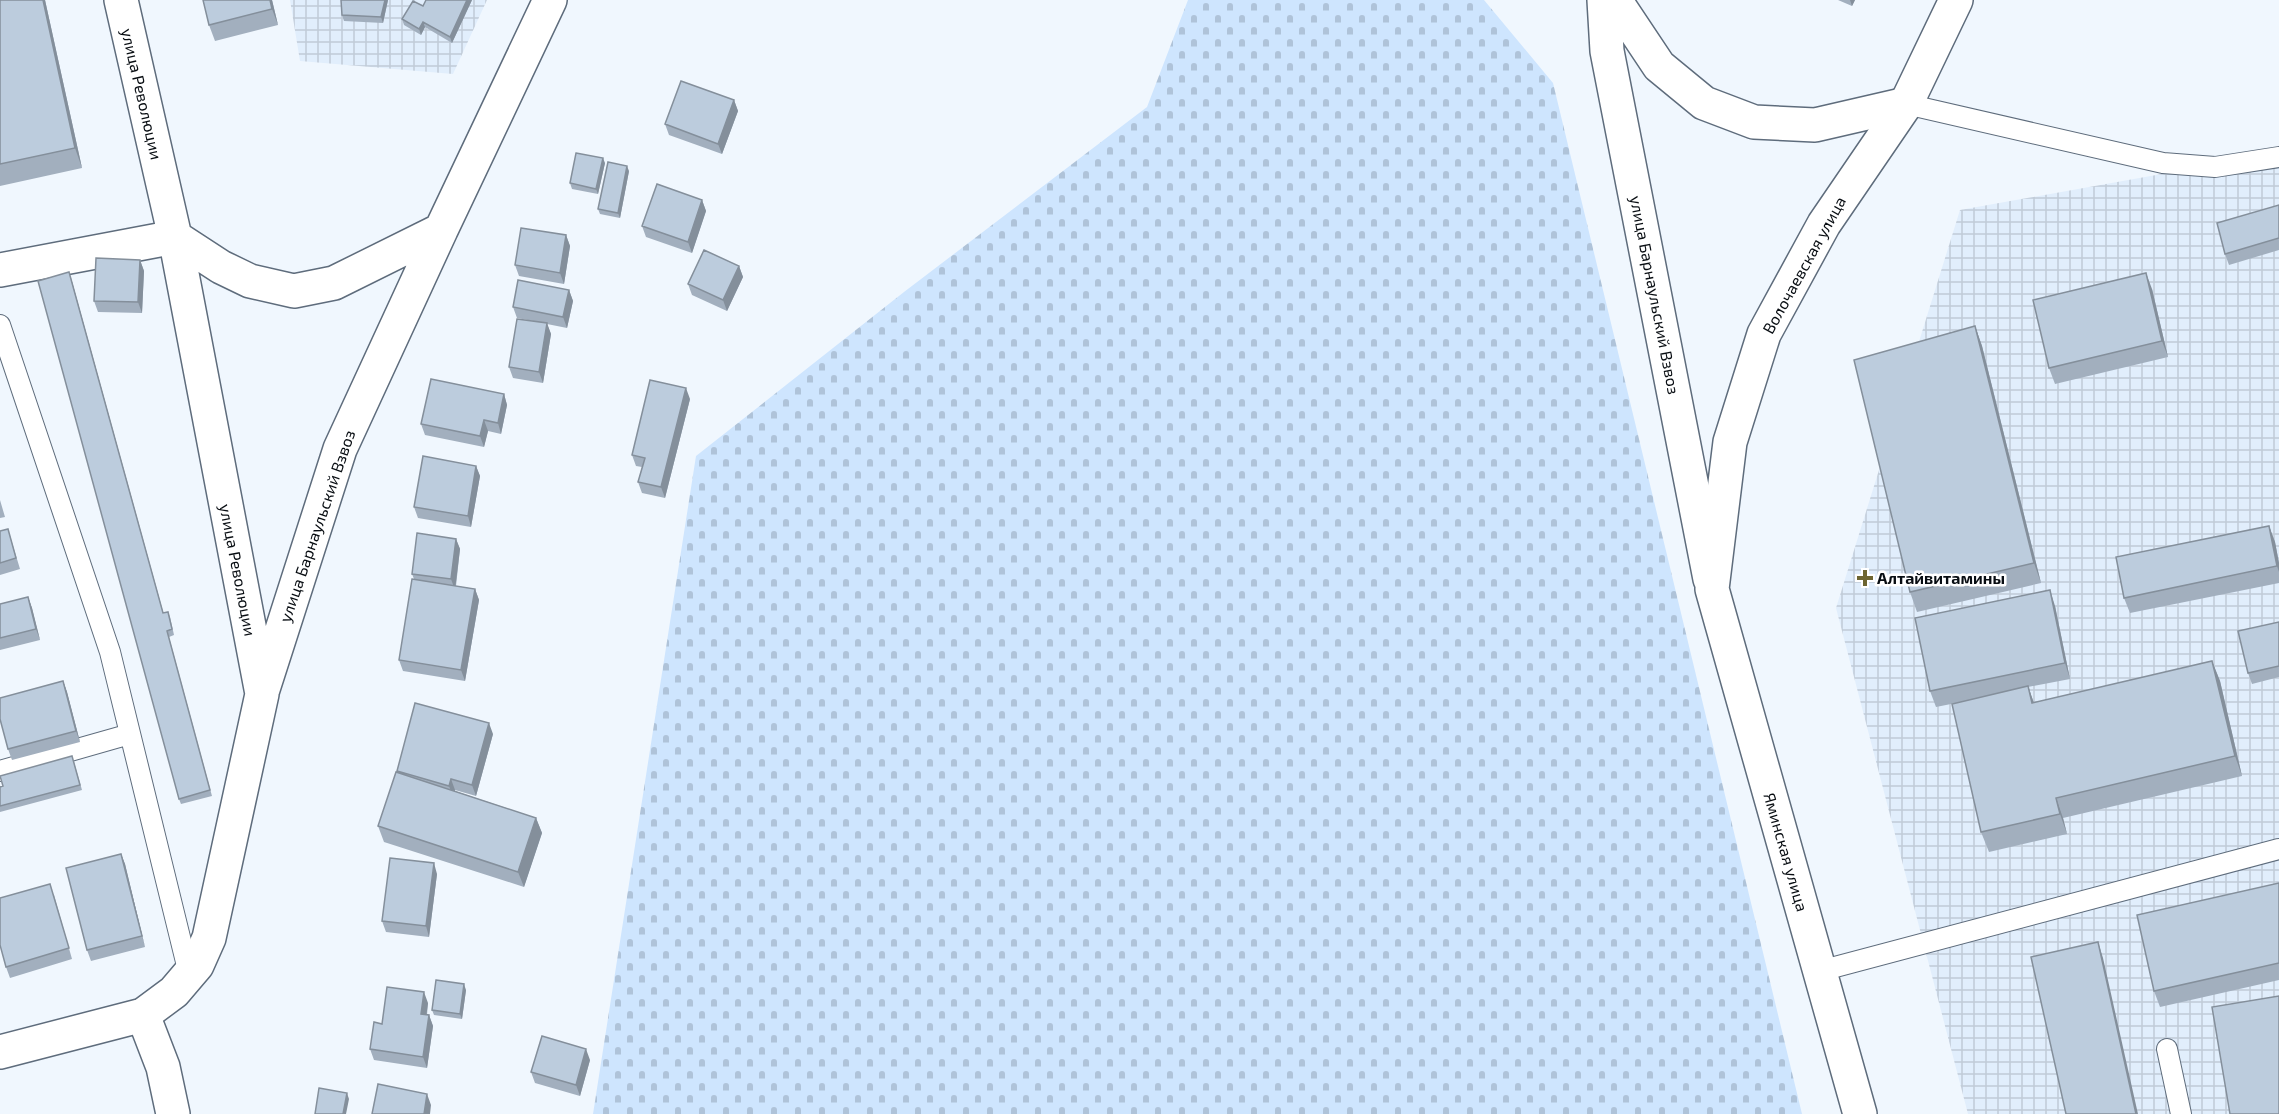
<svg xmlns="http://www.w3.org/2000/svg" width="2279" height="1114" font-family="'Exo 2',sans-serif">
<style>
.industrial{fill:url(#industrial-grid)}
.cemetery{fill:url(#cemetery-stones)}
.lines{fill:none;stroke-linecap:round;stroke-linejoin:round}
.lane-casing{stroke:#5e6c7c;stroke-width:22}
.street-casing{stroke:#5e6c7c;stroke-width:36}
.secondary-casing{stroke:#5e6c7c;stroke-width:36}
.primary-casing{stroke:#5e6c7c;stroke-width:36}
.lane{stroke:#fff;stroke-width:20}
.street{stroke:#fff;stroke-width:33}
.secondary{stroke:#fff;stroke-width:33}
.primary{stroke:#fff;stroke-width:33}
.wall{fill:#a2afbe}
.shaded-wall{fill:#848f9b}
.building{fill:#bcccdd;stroke:#848f9b;stroke-width:1.5}
.poi-dot{fill:#6d6531;stroke:#fff;stroke-width:2}
.labels{text-anchor:middle;stroke-width:5;stroke-linejoin:round;paint-order:stroke}
.street-label{font-size:16px;fill:#080d12;stroke:#fff}
.poi-label{font-size:16px;font-weight:bold;fill:#080d12;stroke:#fff;text-anchor:start}
</style>
<defs>
<pattern id="industrial-grid" width="8" height="8" patternUnits="userSpaceOnUse" patternTransform="scale(1.5)"><rect width="8" height="8" fill="#e1eefc"/><path d="M0 4h8M4 0v8" fill="none" stroke="#c0cbd7"/></pattern>
<pattern id="cemetery-stones" width="16" height="16" patternUnits="userSpaceOnUse" patternTransform="scale(1.5)"><rect width="16" height="16" fill="#cee5fe"/><path d="M2 7V4a2 2 0 0 1 4 0v3zM10 15v-3a2 2 0 0 1 4 0v3z" fill="#afc3d9"/></pattern>
</defs>
<rect width="100%" height="100%" fill="#f0f7fe"/>
<!-- industrial -->
<path class="industrial" d="M290 0H487L453 74 300 61Z
M2279 153V1114H1968L1836 608 1960 210Z"/>
<!-- cemetery -->
<path class="cemetery" d="M1188 0H1484L1553 83 1802 1114H593L696 456 904 292 1147 107Z"/>
<g class="lines">
<!-- lane casing -->
<g class="lane-casing">
<path id="lane" d="M1906 104 2163 163 2215 167 2279 157
M0 325 110 652 189 974
M0 771 130 734
M1820 971 2279 849
M2167 1049 2181 1114"/>
</g>
<!-- street casing -->
<g class="street-casing">
<path id="street" d="M0 270 175 237
M143 1015 163 1067 173 1114"/>
</g>
<!-- secondary casing -->
<g class="secondary-casing">
<path id="secondary" d="M1604 0 1607 51 1710 579
M1615 0 1659 66 1704 103 1754 122 1815 125 1906 104
M175 237 221 267 250 281 294 291 334 283 441 230 550 0
M263 689 340 449 441 230
M0 1052 143 1015 174 992 197 965 209 938 262 694 175 237 121 0"/>
</g>
<!-- primary casing -->
<g class="primary-casing">
<path id="primary" d="M1860 1114 1712 589 1730 442 1764 334 1824 224 1906 104 1956 0"/>
</g>
<!-- lane -->
<use href="#lane" class="lane"/>
<!-- street -->
<use href="#street" class="street"/>
<!-- secondary -->
<use href="#secondary" class="secondary"/>
<!-- primary -->
<use href="#primary" class="primary"/>
</g>
<!-- wall -->
<path class="wall" d="M0 0H45L82 168 0 186Z
M203 0H272L278 25 215 41 209 25Z
M388 0 383 23 344 21 342 15Z
M472 0 452 43 425 27 421 35 404 25 402 19 423 6Z
M1838 0H1855L1852 6Z
M734 100 738 111 722 154 669 135 665 124Z
M605 163 598 194 572 189 570 183Z
M629 171 620 218 600 214 598 209Z
M702 200 706 211 692 253 646 237 642 226Z
M2279 205V250L2229 265 2225 254Z
M566 235 570 246 564 284 519 276 515 265Z
M140 260 144 271 142 313 98 312 94 301Z
M739 266 743 277 727 311 692 295 688 284Z
M71 278 163 613 168 612 170 617 174 635 169 637 212 796 181 804 179 799Z
M2152 289 2168 357 2055 384 2049 368Z
M569 290 573 301 567 328 547 324 551 334 543 383 513 378 509 367 533 321 517 318 513 307Z
M1975 326 1982 346 2041 583 1917 612 1910 592Z
M504 394 507 405 501 434 488 431 484 447 425 435 421 424Z
M690 399 665 498 642 493 638 482 642 467 636 466 632 455Z
M476 466 480 476 471 527 418 518 414 507Z
M0 500 5 517 0 518Z
M2269 526 2275 542 2279 563V583L2130 613 2124 598Z
M8 529 20 569 0 575V531Z
M456 539 460 549 456 586 475 589 479 600 465 681 403 671 399 660 414 579 412 574Z
M28 597 32 608 40 640 0 650V604Z
M2055 606 2070 679 2028 687 2034 703 2212 661 2220 681 2242 776 2063 818 2067 834 1989 852 1981 832 1956 703 1936 707 1930 691Z
M2279 622V677L2252 684 2248 673Z
M63 681 67 692 80 742 12 760 8 749Z
M493 734 476 796 455 790V791L536 818 542 833 524 887 384 842 378 826 396 772Z
M74 762 82 790 0 812V787Z
M121 854 125 864 145 947 91 961 87 950Z
M437 874 429 937 386 932 382 921Z
M2279 883V980L2160 1007 2154 991Z
M54 895 72 959 10 978 6 967Z
M466 990 462 1019 434 1015 432 1010Z
M428 1003 427 1015H429L433 1026 427 1068 374 1060 370 1049 382 1024Z
M590 1060 580 1096 535 1083 531 1072Z"/>
<!-- shaded-wall -->
<path class="shaded-wall" d="M43 0H45L82 168 75 148Z
M270 0H272L278 25 272 9Z
M385 0H388L383 23 381 17Z
M467 0H472L452 43 450 37Z
M1850 0H1855L1852 6Z
M423 22 425 27 421 35 419 29Z
M734 100 738 111 722 154 718 144Z
M603 158 605 163 598 194 596 189Z
M627 166 629 171 620 218 618 213Z
M702 200 706 211 692 253 688 242Z
M566 235 570 246 564 284 560 273Z
M140 260 144 271 142 313 138 302Z
M739 266 743 277 727 311 723 300Z
M69 272 71 278 165 619 163 613Z
M2146 273 2152 289 2168 357 2162 341Z
M569 290 573 301 567 328 563 317Z
M547 323 551 334 543 383 539 372Z
M1975 326 1982 346 2041 583 2034 563Z
M686 388 690 399 665 498 661 487Z
M504 394 507 405 501 434 498 423Z
M484 420 488 431 484 447 480 436Z
M476 466 480 476 471 527 468 516Z
M2269 526 2275 542 2279 563V572L2277 566Z
M456 539 460 549 455 590 451 579Z
M475 589 479 600 465 681 461 670Z
M2050 590 2055 606 2070 679 2065 663Z
M28 597 32 608 40 640 36 629Z
M2212 661 2220 681 2242 776 2235 756Z
M63 681 67 692 80 742 76 731Z
M2028 686 2035 706 2032 703Z
M489 723 493 734 476 796 472 785Z
M451 779 455 790 453 797 449 786Z
M2056 798 2063 818 2067 834 2060 814Z
M536 818 542 833 524 887 518 872Z
M121 854 125 864 145 947 142 936Z
M434 863 437 874 429 937 426 926Z
M2098 942 2103 958 2138 1114H2136Z
M464 984 466 990 462 1019 460 1014Z
M424 992 428 1003 425 1025 421 1014Z
M429 1015 433 1026 427 1068 423 1057Z
M586 1049 590 1060 580 1096 576 1085Z
M347 1093 349 1099 346 1114H343Z
M427 1094 431 1105 430 1114H424Z"/>
<!-- building -->
<path class="building" d="M0 0H43L75 148 0 164Z
M203 0H270L272 9 209 25Z
M341 0H385L381 17 342 15Z
M426 0H467L450 37 423 22 419 29 402 19 413 1 423 6Z
M681 81 734 100 718 144 665 124Z
M576 153 603 158 596 189 570 183Z
M608 162 627 166 618 213 598 209Z
M657 184 702 200 688 242 642 226Z
M2279 205V238L2225 254 2217 223Z
M521 228 566 235 560 273 515 265Z
M704 250 739 266 723 300 688 284Z
M96 258 140 260 138 302 94 301Z
M69 272 163 613 168 612 172 629 167 631 210 790 179 799 38 281Z
M2146 273 2162 341 2049 368 2033 300Z
M518 280 569 290 563 317 513 307Z
M517 319 547 323 539 372 509 367Z
M1975 326 2034 563 1910 592 1854 360Z
M431 379 504 394 498 423 484 420 480 436 421 424Z
M650 380 686 388 661 487 638 482 645 458 632 455Z
M423 456 476 466 468 516 414 507Z
M2269 526 2277 566 2124 598 2116 557Z
M8 529 16 558 0 563V531Z
M417 533 456 539 451 579 412 574Z
M412 579 475 589 461 670 399 660Z
M2050 590 2065 663 1930 691 1915 618Z
M28 597 36 629 0 638V604Z
M2279 622V666L2248 673 2238 631Z
M2212 661 2235 756 2056 798 2060 814 1981 832 1952 704 2028 686 2032 703Z
M63 681 76 731 8 749 0 719V698Z
M415 703 489 723 472 785 451 779 449 786 397 771Z
M72 756 80 785 0 806V787L3 786 0 776Z
M396 772 536 818 518 872 378 826Z
M121 854 142 936 87 950 66 868Z
M390 858 434 863 426 926 382 921Z
M2279 883V963L2154 991 2137 915Z
M50 884 69 948 6 967 0 945V898Z
M2098 942 2136 1114H2066L2031 957Z
M436 980 464 984 460 1014 432 1010Z
M387 987 424 992 421 1014 429 1015 423 1057 370 1049 374 1022 382 1024Z
M2279 996V1114H2230L2212 1007Z
M542 1036 586 1049 576 1085 531 1072Z
M378 1084 427 1094 424 1114H372Z
M319 1088 347 1093 343 1114H315Z"/>
<!-- markers -->
<path class="poi-dot" d="M1862 569h6v6h6v6h-6v6h-6v-6h-6v-6h6z"/>
<g class="labels">
<!-- street labels -->
<g class="street-label">
<text transform="translate(142 94) rotate(77)" y="6">улица Революции</text>
<text transform="translate(1804 265) rotate(-61)" y="6">Волочаевская улица</text>
<text transform="translate(1655 295) rotate(79)" y="6">улица Барнаульский Взвоз</text>
<text transform="translate(317 526) rotate(-71)" y="6">улица Барнаульский Взвоз</text>
<text transform="translate(238 570) rotate(79)" y="6">улица Революции</text>
<text transform="translate(1786 852) rotate(74)" y="6">Яминская улица</text>
</g>
<!-- poi labels -->
<g class="poi-label">
<text x="1877" y="584">Алтайвитамины</text>
</g>
</g>
</svg>
